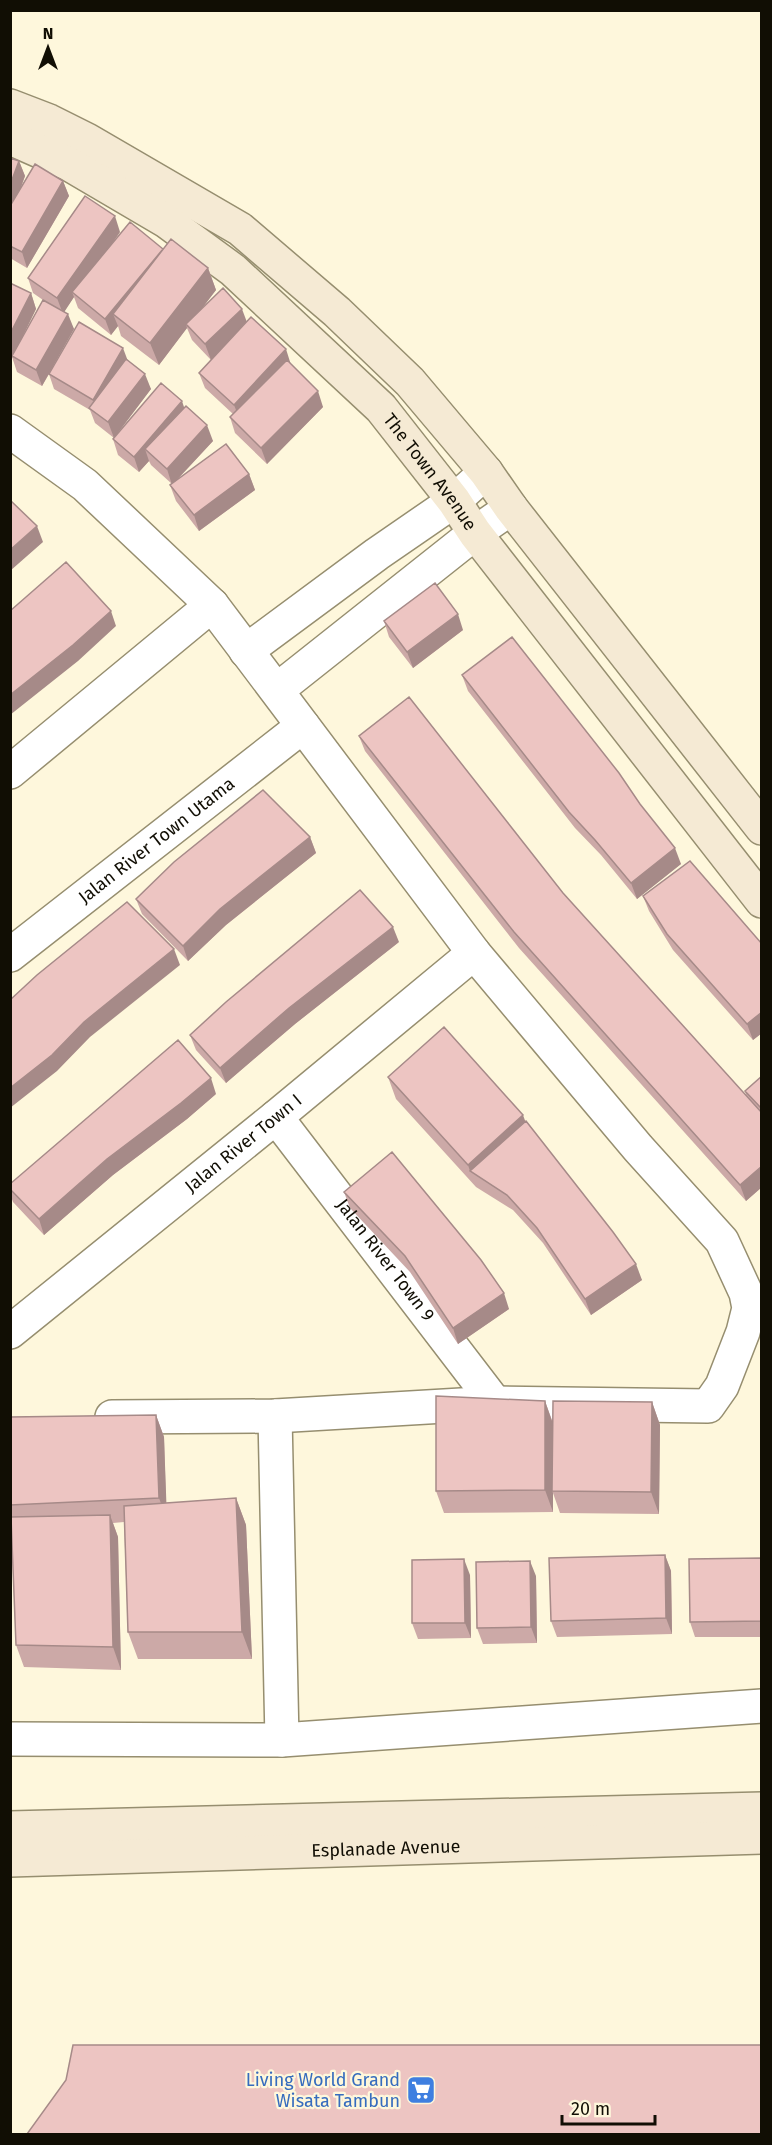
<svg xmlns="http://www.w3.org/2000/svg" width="772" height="2145" font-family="'Fira Sans',sans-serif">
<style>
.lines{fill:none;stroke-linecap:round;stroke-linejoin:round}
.street-casing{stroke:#968e6f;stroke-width:36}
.secondary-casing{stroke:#968e6f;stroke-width:36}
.street{stroke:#fff;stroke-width:33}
.secondary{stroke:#f5ead4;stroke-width:33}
.wall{fill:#cca9a7}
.shaded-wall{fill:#a68a88}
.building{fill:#edc5c2;stroke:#a68a88;stroke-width:1.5}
.labels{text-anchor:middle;stroke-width:4.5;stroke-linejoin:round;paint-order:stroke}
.street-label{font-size:18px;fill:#110e04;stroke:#fef7dc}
.shop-label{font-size:18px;fill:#366cbe;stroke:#fef7dc;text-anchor:end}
</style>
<rect width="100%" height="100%" fill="#fef7dc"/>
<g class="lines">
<!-- street casing -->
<g class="street-casing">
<g id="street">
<path d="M10 431 85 485 212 605 474 953 638 1148 722 1241 746 1293 749 1308 743 1332 722 1386 708 1406 495 1403 275 1416 112 1417"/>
<path d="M246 651 377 554 454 501 486 472"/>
<path d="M277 690 475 533 511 508"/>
<path d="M10 772 212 605"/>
<path id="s1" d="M10 955 303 726"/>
<path id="s2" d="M276 1117 495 1403"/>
<path id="s3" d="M10 1332 276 1117 474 953"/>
<path d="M275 1416 282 1740"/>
<path d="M10 1739 282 1740 762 1706"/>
</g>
</g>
<!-- secondary casing -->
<g class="secondary-casing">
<g id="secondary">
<path d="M10 106 49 121 87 140 240 229 337 312 410 382 486 472 511 508 762 828"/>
<path id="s4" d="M10 138 69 164 166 221 233 270 381 408 454 501 475 533 762 901"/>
<path d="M10 1828 762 1809"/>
<path id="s5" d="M10 1860 762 1837"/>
</g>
</g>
<!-- street -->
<use href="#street" class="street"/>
<!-- secondary -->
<use href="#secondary" class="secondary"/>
</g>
<!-- wall -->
<path class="wall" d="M10 158 19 161 25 176 20 190 63 181 69 196 27 268 10 258Z
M120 232 109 248 163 250 208 268 216 290 201 309 247 322 291 365 323 407 267 464 235 433 230 417 233 414 205 388 199 373 211 360 192 340 187 328 159 365 121 336 118 326 111 335 78 308 74 297 64 311 74 329 53 366 127 360 151 389 114 438 95 423 90 410 54 389 49 374 42 386 17 372 12 357H10V283L31 293 36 309 22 338 43 300 33 293 28 278Z
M184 407 213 441 176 481 249 474 255 490 199 531 176 501 170 485 172 484 151 465 149 461 139 472 118 455 113 439Z
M384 621 463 630 413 668 389 637Z
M462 675 640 804 681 864 637 899 601 855 575 828 468 691Z
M359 736 563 893 747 1098 745 1091 762 1076V1187L746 1201 519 948 365 751Z
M310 837 316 853 226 925 188 961 142 914 136 899Z
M643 896 762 944V1033L753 1040 673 950 649 911Z
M399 942 295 1024 226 1083 196 1050 190 1035Z
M388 1077 526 1121 642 1280 591 1315 543 1243 513 1210 476 1187 396 1099Z
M216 1094 187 1119 113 1175 44 1235 13 1202 10 1194V1184Z
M344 1192 509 1309 458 1344 410 1272 350 1208Z
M545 1401 553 1423 652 1402 660 1425 659 1514 560 1513 553 1493V1512L444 1513 436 1491Z
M156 1415 164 1437 166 1503 236 1498 246 1525 252 1659H138L128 1632 124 1522 113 1523 118 1537 121 1670 24 1667 16 1645 11 1528H10V1417Z
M665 1555 671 1571 672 1634 557 1637 551 1621Z
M762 1558V1637H695L690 1622Z
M470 1575 471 1638 418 1639 412 1623Z
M536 1576 537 1643 483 1644 477 1628Z"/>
<!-- shaded-wall -->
<path class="shaded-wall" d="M19 161 25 176 10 217V185Z
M63 181 69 196 27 268 22 252Z
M115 216 120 232 76 295 72 292 74 297 63 314 57 298Z
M163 249 113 314 118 326 111 335 105 319Z
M208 268 216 290 188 327 186 324 187 328 159 365 150 343Z
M31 293 36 309 12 358 10 355V334Z
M242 309 248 325 211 360 205 344Z
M68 314 74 329 42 386 36 370Z
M123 348 129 364 99 415 93 400Z
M286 349 291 365 240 420 234 405Z
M145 374 151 389 114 438 108 422Z
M318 391 323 407 267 464 261 448Z
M182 401 187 416 145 449 149 461 139 472 134 457Z
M207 425 213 441 172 485 167 469Z
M249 474 255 490 199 531 194 515Z
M37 526 43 542 10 571V550Z
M111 611 116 626 78 661 10 715V695Z
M458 614 463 630 413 668 407 652Z
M310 837 316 853 226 925 188 961 183 946 220 909Z
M675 848 681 864 637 899 631 883Z
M393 927 399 942 295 1024 226 1083 220 1068 289 1008Z
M174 949 180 965 90 1037 57 1071 10 1108V1088L84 1022Z
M762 1012V1033L753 1040 747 1024Z
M211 1078 216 1094 187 1119 113 1175 44 1235 39 1219 107 1159Z
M523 1115 531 1137 470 1171 468 1165Z
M762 1166V1187L746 1201 740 1185Z
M636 1264 642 1280 591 1315 585 1299Z
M504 1293 509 1309 458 1344 453 1328Z
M545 1401 553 1424 552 1491 553 1493V1512L545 1490Z
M652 1402 660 1425 659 1514 651 1492Z
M156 1415 164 1437 167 1520 159 1498Z
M236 1498 246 1525 252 1659 242 1632Z
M110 1515 118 1537 121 1670 113 1647Z
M665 1555 671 1571 672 1634 666 1618Z
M464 1559 470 1575 471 1638 465 1623Z
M530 1561 536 1576 537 1643 531 1627Z"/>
<!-- building -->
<path class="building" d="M10 158 19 161 10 185Z
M35 164 63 181 22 252 10 246V206Z
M85 196 115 216 57 298 28 278Z
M130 222 163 249 105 319 72 292Z
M171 239 208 268 150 343 113 314Z
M10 283 31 293 10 334Z
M223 288 242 309 205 344 186 324Z
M43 300 68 314 36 370 12 356Z
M251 317 286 349 234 405 199 373Z
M79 322 123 348 93 400 49 374Z
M126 359 145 374 108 422 89 408Z
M287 360 318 391 261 448 230 417Z
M161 383 182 401 134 457 113 439Z
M186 406 207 425 167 469 145 449Z
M226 444 249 474 194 515 170 485Z
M10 500 37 526 10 550Z
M66 562 111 611 73 645 10 695V611Z
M435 583 458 614 407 652 384 621Z
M512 637 619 773 640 804 675 848 631 883 595 840 569 812 462 675Z
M409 697 563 893 762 1113V1166L740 1185 514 932 359 736Z
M263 790 310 837 220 909 183 946 136 899 174 862Z
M690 861 762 944V1012L747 1024 667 934 643 896Z
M360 890 393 927 289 1008 220 1068 190 1035 226 1002Z
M127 902 174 949 84 1022 52 1055 10 1088V1000L37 975Z
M444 1027 523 1115 468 1165 388 1077Z
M178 1040 211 1078 181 1103 107 1159 39 1219 10 1189V1184Z
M762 1076V1109L745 1091Z
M526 1121 613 1232 636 1264 585 1299 537 1228 507 1195 470 1171Z
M392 1152 481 1260 504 1293 453 1328 405 1256 344 1192Z
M436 1396 545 1401V1490L436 1491Z
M553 1401 652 1402 651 1492 552 1491Z
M156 1415 159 1498 10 1505V1417Z
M236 1498 242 1632H128L124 1506Z
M110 1515 113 1647 16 1645 11 1517Z
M665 1555 666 1618 551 1621 549 1558Z
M762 1558V1621L690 1622 689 1559Z
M464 1559 465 1623H412V1560Z
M530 1561 531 1627 477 1628 476 1562Z
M73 2045H762V2134H27L66 2080Z"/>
<!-- icons -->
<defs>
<g id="supermarket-square" transform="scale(1.5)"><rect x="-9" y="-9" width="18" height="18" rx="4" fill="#3f7fe0" stroke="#fef7dc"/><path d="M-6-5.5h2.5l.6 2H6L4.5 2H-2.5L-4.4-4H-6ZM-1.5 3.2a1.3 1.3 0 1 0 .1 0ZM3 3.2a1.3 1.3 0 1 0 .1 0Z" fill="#fff"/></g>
</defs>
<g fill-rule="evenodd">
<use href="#supermarket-square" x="421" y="2090"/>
</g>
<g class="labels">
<!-- street labels -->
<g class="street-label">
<text dy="6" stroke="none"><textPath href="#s4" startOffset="543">The Town Avenue</textPath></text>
<text dy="6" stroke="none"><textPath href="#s1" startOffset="186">Jalan River Town Utama</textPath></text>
<text dy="6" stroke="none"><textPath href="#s3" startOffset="300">Jalan River Town I</textPath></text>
<text dy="6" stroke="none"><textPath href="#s2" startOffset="180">Jalan River Town 9</textPath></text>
<text dy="6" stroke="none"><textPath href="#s5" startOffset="376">Esplanade Avenue</textPath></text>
</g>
<!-- shop labels -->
<g class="shop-label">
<text x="400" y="2086">Living World Grand<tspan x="400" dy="21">Wisata Tambun</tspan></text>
</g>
</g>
<!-- border -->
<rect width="772" height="2145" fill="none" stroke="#110e04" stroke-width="24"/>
<!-- north arrow -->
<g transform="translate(48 48)" stroke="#fef7dc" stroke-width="4.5" paint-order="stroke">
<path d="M0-4.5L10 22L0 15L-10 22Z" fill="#110e04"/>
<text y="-9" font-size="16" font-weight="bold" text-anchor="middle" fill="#110e04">N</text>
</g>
<!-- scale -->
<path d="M562 2115v9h93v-9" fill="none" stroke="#110e04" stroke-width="3"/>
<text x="571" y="2115" font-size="18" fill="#110e04" stroke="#fef7dc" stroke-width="4.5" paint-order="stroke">20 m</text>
</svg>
